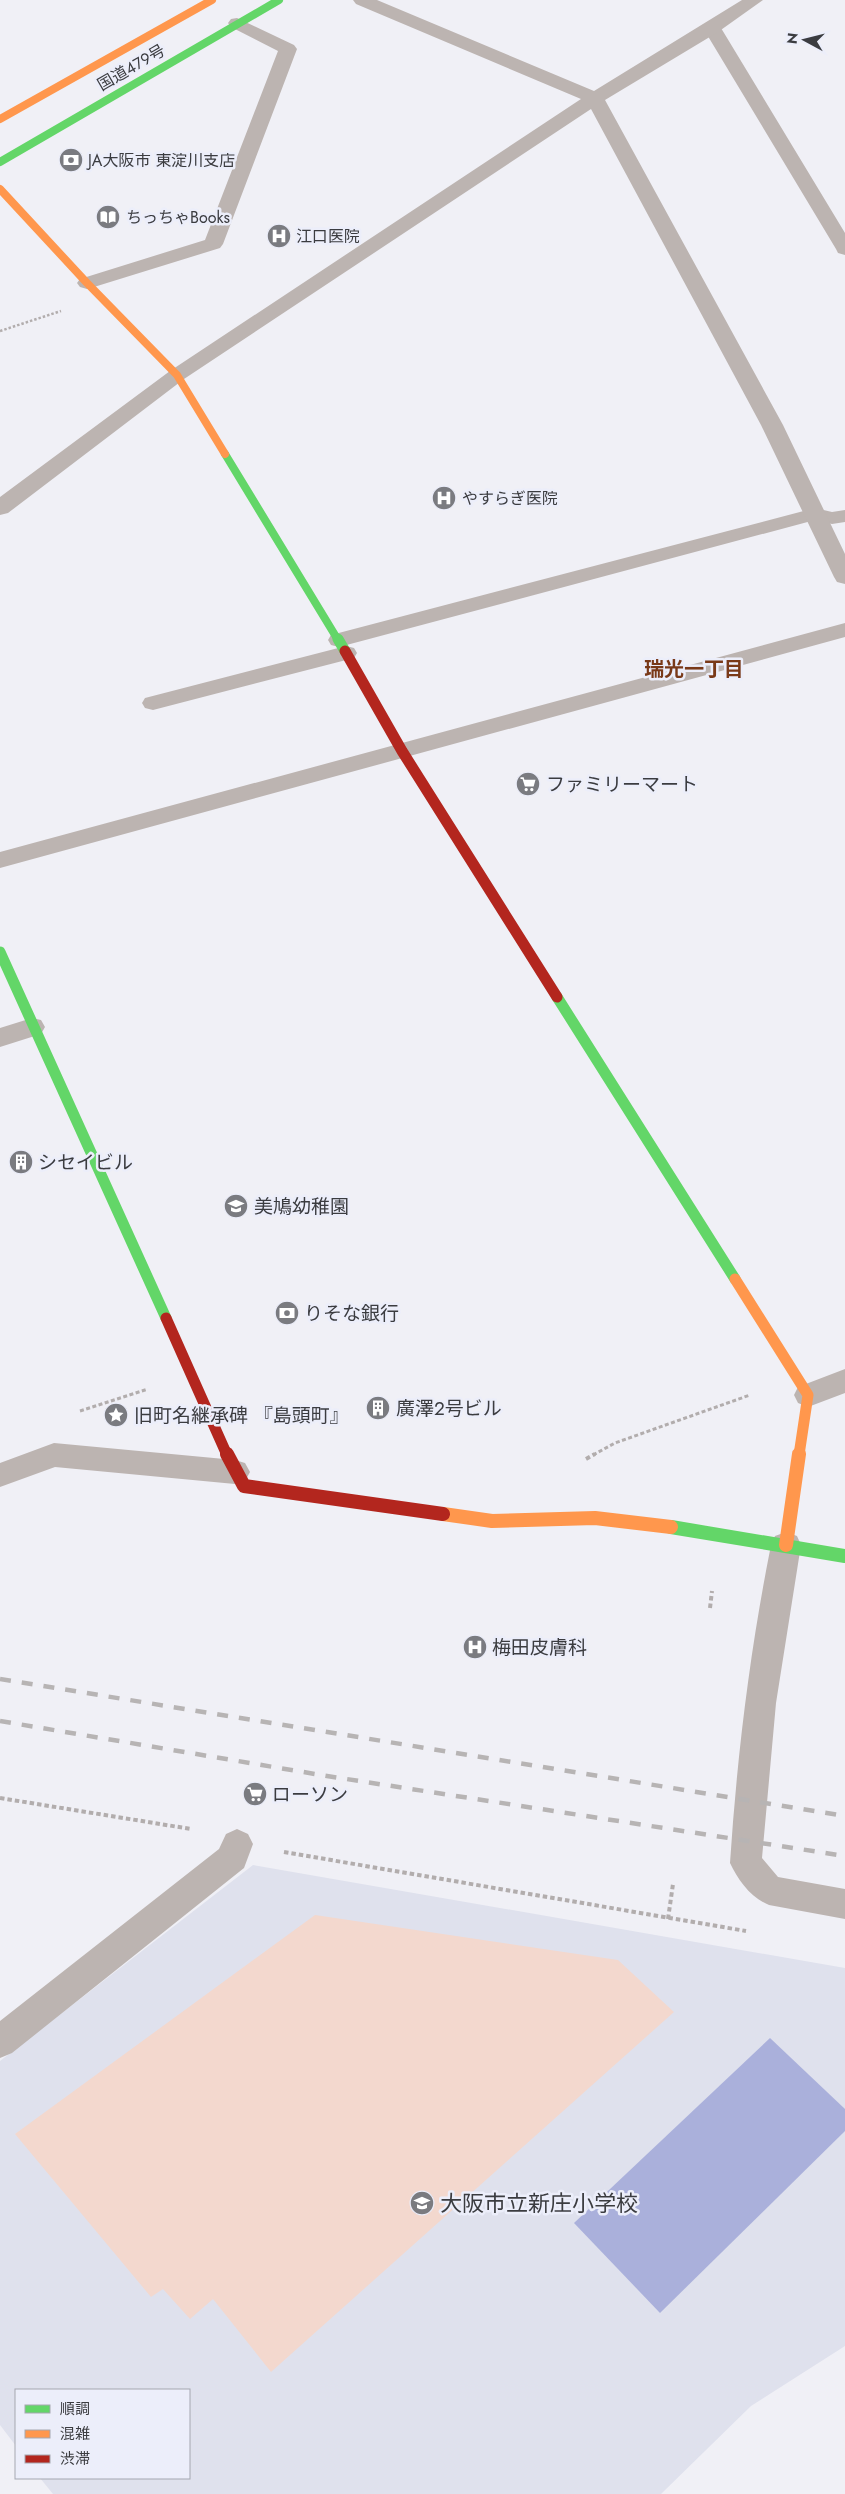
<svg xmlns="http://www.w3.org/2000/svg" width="845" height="2494" font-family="Jost,'Noto Sans JP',sans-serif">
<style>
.built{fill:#dfe1ed}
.green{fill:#f3d8ce}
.water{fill:#aab0db}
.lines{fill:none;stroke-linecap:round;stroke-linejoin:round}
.path-far2{stroke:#b2adad;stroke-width:2.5;stroke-dasharray:2.5 2;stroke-linecap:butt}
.path-far1{stroke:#b2adad;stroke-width:3;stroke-dasharray:4 2.5;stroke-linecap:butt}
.path{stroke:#b2adad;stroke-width:4;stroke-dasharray:4.5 3;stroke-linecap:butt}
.lane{fill:#bcb4b1;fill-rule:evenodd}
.street{fill:#bcb4b1;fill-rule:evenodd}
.fast-far2{stroke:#63d668;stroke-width:8}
.fast-far1{stroke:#63d668;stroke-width:11}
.fast{stroke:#63d668;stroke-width:14}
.slow-far2{stroke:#ff974d;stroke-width:8}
.slow-far1{stroke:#ff974d;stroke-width:11}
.slow{stroke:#ff974d;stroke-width:14}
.jam-far1{stroke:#b3261e;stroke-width:11}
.jam{stroke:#b3261e;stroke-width:14}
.rail{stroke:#b7b4b4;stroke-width:4.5;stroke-dasharray:11 11;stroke-linecap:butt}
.labels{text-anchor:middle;stroke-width:5;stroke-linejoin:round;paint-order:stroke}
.far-street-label{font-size:16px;fill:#3b3c40;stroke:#eceefa}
.far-poi-label{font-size:16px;fill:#3b3c40;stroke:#eceefa;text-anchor:start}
.poi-label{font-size:19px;fill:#3b3c40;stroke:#eceefa;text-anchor:start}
.neighbourhood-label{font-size:20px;font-weight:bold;fill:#793918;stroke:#eceefa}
.near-poi-label{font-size:22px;fill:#3b3c40;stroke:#eceefa;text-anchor:start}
</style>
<rect width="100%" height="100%" fill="#f0f0f6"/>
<!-- built -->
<path class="built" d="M253 1865 845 1968V2346L751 2406 661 2494H53L40 2478H189V2390H16V2446L0 2425V2061Z"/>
<!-- green -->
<path class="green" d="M315 1915 618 1960 674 2012 271 2372 213 2299 190 2319 163 2289 151 2297 15 2134Z"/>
<!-- water -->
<path class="water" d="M770 2038 845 2109V2131L660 2313 574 2223Z"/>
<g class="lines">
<!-- path-far2 -->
<path class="path-far2" d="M0 331 61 311"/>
<!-- path-far1 -->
<path class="path-far1" d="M80 1411 148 1389
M593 1455 615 1443 750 1395"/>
<!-- path -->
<path class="path" d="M586 1459 595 1454
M710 1608 712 1591
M0 1798 191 1829
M284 1852 746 1931
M668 1919 673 1884"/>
<!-- lane -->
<path class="lane" d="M712 23 718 24 721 28 845 233V255L838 253 836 249 703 28 706 24Z
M815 508 832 512 845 510V522L832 524 815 520 339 647 331 645 328 640 331 635Z
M346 646 354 648 357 653 354 658 153 710 145 708 142 703 145 698Z"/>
<!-- street -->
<path class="street" d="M353 0H377L594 91 742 0H763L718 32 605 100 783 425 845 554V584L837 582 834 577 761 425 591 109 184 379 8 513 0 515V497L170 371 581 99 356 4Z
M237 18 294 45 297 49 223 244 220 248 94 287 87 289 80 287 77 283 80 279 205 240 278 51 231 27 228 23 231 19Z
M845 623V637L0 868V852Z
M32 1018 41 1020 45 1027 41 1034 0 1047V1028Z
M845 1369V1393L808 1407 798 1403 794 1395 798 1387Z
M54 1443 235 1460 245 1463 250 1472 245 1481 235 1484 55 1467 0 1487V1463Z
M786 1532 797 1536 801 1545 776 1703 762 1858 778 1877 845 1889V1919L769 1905C751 1898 738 1880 730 1863 737 1756 750 1650 771 1545L775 1536Z
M237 1829 248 1834 253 1844 244 1868 12 2053 0 2058V2021L219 1849 226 1834Z"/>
<!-- fast-far2 -->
<path class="fast-far2" d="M0 162 279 0
M225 454 338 640"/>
<!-- fast-far1 -->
<path class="fast-far1" d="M338 639 345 651
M0 952 166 1318
M557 997 735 1279"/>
<!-- fast -->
<path class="fast" d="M671 1527 845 1556"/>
<!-- slow-far2 -->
<path class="slow-far2" d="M0 119 212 0
M0 189 87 283 177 375 225 454"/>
<!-- slow-far1 -->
<path class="slow-far1" d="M735 1279 808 1395 799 1455"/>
<!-- slow -->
<path class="slow" d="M443 1514 492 1521 595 1518 671 1527
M786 1545 799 1454"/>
<!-- jam-far1 -->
<path class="jam-far1" d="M345 651 402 751 557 997
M166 1318 227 1455"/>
<!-- jam -->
<path class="jam" d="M227 1454 244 1486 443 1514"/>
<!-- rail -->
<path class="rail" d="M0 1679 845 1816
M0 1721 327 1776 845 1856"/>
</g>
<!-- icons -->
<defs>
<g id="bank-disc" transform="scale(1.25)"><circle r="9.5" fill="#7a7b80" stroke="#eceefa"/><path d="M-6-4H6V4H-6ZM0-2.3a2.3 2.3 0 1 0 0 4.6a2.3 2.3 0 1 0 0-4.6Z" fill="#fff"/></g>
<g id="library-disc" transform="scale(1.25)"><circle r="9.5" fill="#7a7b80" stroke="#eceefa"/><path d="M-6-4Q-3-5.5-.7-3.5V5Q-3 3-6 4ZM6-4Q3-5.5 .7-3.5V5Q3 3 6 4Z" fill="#fff"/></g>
<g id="hospital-disc" transform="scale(1.25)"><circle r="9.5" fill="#7a7b80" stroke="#eceefa"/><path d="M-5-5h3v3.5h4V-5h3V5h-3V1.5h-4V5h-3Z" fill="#fff"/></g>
<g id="supermarket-disc" transform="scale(1.25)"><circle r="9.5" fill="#7a7b80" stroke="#eceefa"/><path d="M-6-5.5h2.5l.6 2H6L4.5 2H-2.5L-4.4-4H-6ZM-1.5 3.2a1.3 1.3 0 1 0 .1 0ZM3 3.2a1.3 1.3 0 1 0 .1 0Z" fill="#fff"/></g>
<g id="building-disc" transform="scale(1.25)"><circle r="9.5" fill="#7a7b80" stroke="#eceefa"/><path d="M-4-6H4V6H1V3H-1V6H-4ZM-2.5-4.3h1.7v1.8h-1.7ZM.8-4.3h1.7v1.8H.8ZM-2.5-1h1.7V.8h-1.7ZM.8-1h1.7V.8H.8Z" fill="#fff"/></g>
<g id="school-disc" transform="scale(1.25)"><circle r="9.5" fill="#7a7b80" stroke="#eceefa"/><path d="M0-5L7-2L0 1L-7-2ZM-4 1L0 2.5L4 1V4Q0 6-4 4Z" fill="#fff"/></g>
<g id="sight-disc" transform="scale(1.25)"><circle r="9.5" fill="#7a7b80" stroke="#eceefa"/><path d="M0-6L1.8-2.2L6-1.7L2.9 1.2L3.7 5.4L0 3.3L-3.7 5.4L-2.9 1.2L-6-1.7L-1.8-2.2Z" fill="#fff"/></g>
</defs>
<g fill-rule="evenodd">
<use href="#bank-disc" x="71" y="160"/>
<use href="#library-disc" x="108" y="217"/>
<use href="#hospital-disc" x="279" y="236"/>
<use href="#hospital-disc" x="444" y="498"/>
<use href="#supermarket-disc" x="528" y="784"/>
<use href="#building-disc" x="21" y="1162"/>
<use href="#school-disc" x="236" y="1206"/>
<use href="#bank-disc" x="287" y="1313"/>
<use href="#building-disc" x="378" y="1408"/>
<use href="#sight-disc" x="116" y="1415"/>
<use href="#hospital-disc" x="475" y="1647"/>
<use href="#supermarket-disc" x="255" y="1794"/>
<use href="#school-disc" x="422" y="2203"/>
</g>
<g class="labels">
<!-- far-street labels -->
<g class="far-street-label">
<text transform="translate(131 67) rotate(-30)" y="6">国道479号</text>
</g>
<!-- far-poi labels -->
<g class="far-poi-label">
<text x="88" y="166">JA大阪市 東淀川支店</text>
<text x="126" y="223">ちっちゃBooks</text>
<text x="296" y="242">江口医院</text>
<text x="462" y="504">やすらぎ医院</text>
</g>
<!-- poi labels -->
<g class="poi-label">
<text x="546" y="791">ファミリーマート</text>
<text x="38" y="1169">シセイビル</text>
<text x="254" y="1213">美鳩幼稚園</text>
<text x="304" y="1320">りそな銀行</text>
<text x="396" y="1415">廣澤2号ビル</text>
<text x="134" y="1422">旧町名継承碑 『島頭町』</text>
<text x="492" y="1654">梅田皮膚科</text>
<text x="272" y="1801">ローソン</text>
</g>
<!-- neighbourhood labels -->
<g class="neighbourhood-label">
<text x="694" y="676">瑞光一丁目</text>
</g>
<!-- near-poi labels -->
<g class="near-poi-label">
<text x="440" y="2211">大阪市立新庄小学校</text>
</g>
</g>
<!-- legend -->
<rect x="15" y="2389" width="175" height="90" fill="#eceefa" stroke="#a5a7b0"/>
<rect x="25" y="2405" width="25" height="8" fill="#63d668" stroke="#a5a7b0"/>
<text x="60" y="2414" font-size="15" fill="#3b3c40">順調</text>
<rect x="25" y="2430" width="25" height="8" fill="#ff974d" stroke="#a5a7b0"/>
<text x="60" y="2439" font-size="15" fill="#3b3c40">混雑</text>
<rect x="25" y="2455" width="25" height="8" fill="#b3261e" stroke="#a5a7b0"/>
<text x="60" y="2464" font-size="15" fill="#3b3c40">渋滞</text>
<!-- north arrow -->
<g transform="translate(805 40) rotate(277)" stroke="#eceefa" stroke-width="4" paint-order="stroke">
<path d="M0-4L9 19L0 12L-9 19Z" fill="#3b3c40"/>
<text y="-8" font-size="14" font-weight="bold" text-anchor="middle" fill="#3b3c40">N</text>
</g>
</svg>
